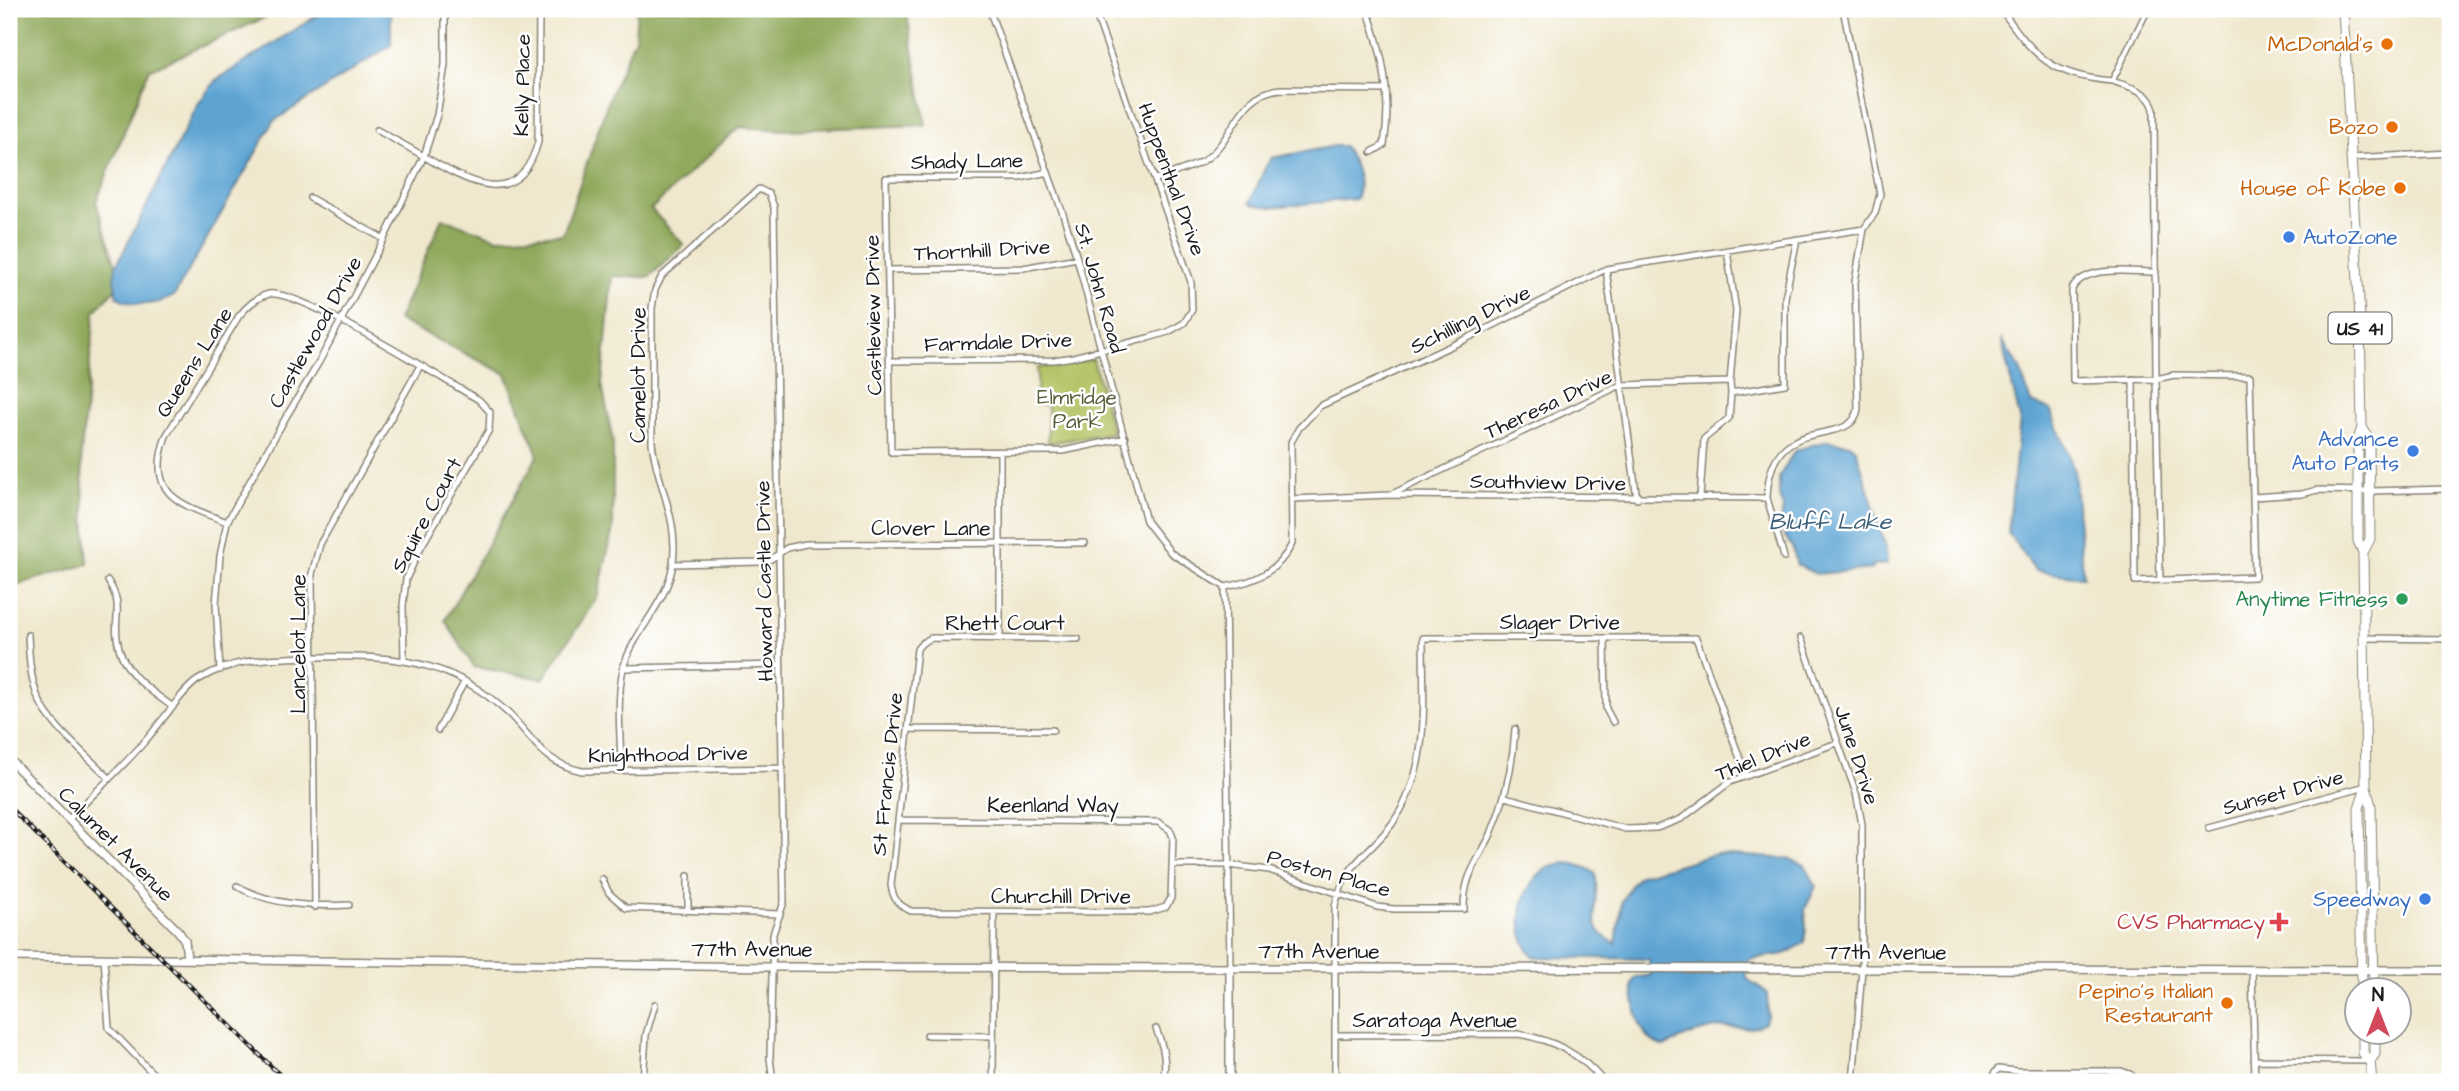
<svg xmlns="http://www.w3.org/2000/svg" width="2459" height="1091" font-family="'Architects Daughter',sans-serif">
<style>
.green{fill:#b5c366;stroke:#687041;stroke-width:2}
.forest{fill:#90a95b;stroke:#56623c;stroke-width:2}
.water{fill:#5da4d3;stroke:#3c6078;stroke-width:2}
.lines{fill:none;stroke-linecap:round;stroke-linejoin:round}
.street-casing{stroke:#868275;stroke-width:8}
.secondary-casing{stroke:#868275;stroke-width:10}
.highway-casing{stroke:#868275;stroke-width:11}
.street{stroke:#fff;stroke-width:5}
.secondary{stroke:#fff;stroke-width:7}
.highway{stroke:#fff;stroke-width:9}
.rail-casing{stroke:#1c1c1c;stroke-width:4.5}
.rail{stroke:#fff;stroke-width:2;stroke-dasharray:5;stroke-linecap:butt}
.food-dot{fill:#e8710a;stroke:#fff;stroke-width:2.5}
.shop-dot{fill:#3f7fe0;stroke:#fff;stroke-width:2.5}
.leisure-dot{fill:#2e9e5b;stroke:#fff;stroke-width:2.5}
.health-dot{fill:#e0444e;stroke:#fff;stroke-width:2.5}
.labels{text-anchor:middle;stroke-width:5;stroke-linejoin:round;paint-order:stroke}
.shield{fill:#fff;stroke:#606060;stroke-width:2}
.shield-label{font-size:19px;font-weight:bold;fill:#1c1c1c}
.food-label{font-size:21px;fill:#c56008;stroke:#fff;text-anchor:end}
.street-label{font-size:21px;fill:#1c1c1c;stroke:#fff}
.shop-label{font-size:21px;fill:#366cbe;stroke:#fff;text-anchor:end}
.park-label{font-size:21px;fill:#595f3a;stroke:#fff}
.leisure-label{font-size:21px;fill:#27864d;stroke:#fff;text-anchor:end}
.health-label{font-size:21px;fill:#be3a42;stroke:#fff;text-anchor:end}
.water-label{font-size:23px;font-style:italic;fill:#3c6078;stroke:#fff}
</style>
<rect width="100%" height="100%" fill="#fff"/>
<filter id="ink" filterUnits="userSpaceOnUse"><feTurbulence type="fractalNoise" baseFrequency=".0143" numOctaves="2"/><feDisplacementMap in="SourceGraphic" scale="14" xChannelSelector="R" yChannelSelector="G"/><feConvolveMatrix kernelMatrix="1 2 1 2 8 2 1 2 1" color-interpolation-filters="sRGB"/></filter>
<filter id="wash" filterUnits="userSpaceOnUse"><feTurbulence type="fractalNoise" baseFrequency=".00686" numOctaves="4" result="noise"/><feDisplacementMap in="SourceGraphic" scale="28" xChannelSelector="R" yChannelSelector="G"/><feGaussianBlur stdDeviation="1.57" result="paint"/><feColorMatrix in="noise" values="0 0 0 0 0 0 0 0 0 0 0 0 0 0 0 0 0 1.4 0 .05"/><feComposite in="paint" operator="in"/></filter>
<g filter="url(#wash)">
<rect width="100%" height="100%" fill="#f0e8ce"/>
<!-- green -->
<path class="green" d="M1093 359 1113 433 1048 443V405H1037V368Z"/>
<!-- forest -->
<path class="forest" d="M9 9H284L149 70 96 202 116 266V288L95 311 81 453 88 564 9 587Z
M637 9H906L926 125 784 130 739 127 651 209 684 245 649 277 612 276 602 384 613 442V528L598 596 543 679 474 667 445 620 538 455 506 374 398 320 442 218 497 238 563 234 609 98 635 38Z"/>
<!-- water -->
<path class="water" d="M327 9H391V45L274 121 174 296C156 306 135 307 117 297L114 279 116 266 198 104 215 81Z
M1335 146H1344C1353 160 1364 183 1356 199L1271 207 1252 204 1250 202 1266 166 1272 158Z
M2001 339 2020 369 2031 403 2050 409 2074 469 2083 577 2036 571 2008 533 2020 419Z
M1827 441 1850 444 1856 449 1886 548 1887 564 1873 565V569L1816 574 1797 565 1793 549 1785 536 1781 523 1783 508 1779 496V477L1795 450Z
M1716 854 1790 859 1805 865 1816 886 1805 909 1806 929 1804 943 1785 954 1749 959C1740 985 1753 979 1767 993 1767 1002 1770 1014 1765 1021 1757 1031 1739 1027 1728 1027 1704 1028 1684 1036 1664 1047 1637 1038 1635 1009 1632 985L1635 978 1651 975 1649 959 1534 957C1499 919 1537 835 1595 873 1602 899 1580 929 1616 943L1622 901 1631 885 1640 875Z"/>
</g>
<g filter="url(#ink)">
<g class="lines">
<!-- street casing -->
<g class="street-casing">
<path id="street" d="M989 9 1063 214 1077 258 1146 521 1171 553 1225 587
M1367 9C1383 53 1392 97 1384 145L1372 152
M2001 9C2034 56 2051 76 2112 81L2148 9
M2112 81C2129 87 2149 90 2154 109L2156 379 2160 579
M2447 102 2450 108
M377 130C393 139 410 148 425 157 469 183 519 211 538 142L539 9
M2350 158 2450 153
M1048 172 1020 178H886L891 452 1063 451 1125 438
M1156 179C1171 173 1189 169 1203 161 1236 140 1236 92 1282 89L1386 90
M310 198 384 239
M1727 250 1736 311 1730 382
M1606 269 1637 499
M888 270 1023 268 1077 258
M890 361 1054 360 1073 357 1148 338 1168 332 1184 323 1192 310 1191 282 1094 9
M2133 379 2135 581 2255 577 2250 376 2174 375 2156 379 2073 381 2072 289C2086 264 2130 272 2156 272
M1000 453V638
M1392 494 1621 385 1730 382 1731 393 1785 384V298L1797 239
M2253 497 2302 494 2317 490 2369 491 2450 489
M1700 498 1704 439 1729 418 1731 393
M1767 498 1784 557
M1292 499 1390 495 1767 498C1770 406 1851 452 1858 409L1855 282 1864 229 1875 213 1880 194 1843 9
M227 522C180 504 145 496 166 436L239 316C247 306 256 297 269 294 300 289 444 380 479 400L490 412 489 430 421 547 406 579 403 606 404 660
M673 564 761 562 771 559 787 548 806 544 1085 543
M108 581C124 607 114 612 117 638 121 672 148 689 173 707
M1225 587C1254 582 1278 572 1292 544L1291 442 1299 428 1320 406 1464 340 1606 269 1864 229
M1225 587 1230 968
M28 635C29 656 30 675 37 695 48 725 87 755 109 778
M1605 638 1606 709 1613 722
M1801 638 1856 793 1862 824V969L1853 1082
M2364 638 2450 639
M624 668 781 665
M220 670 216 604 220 556 227 522 286 417 319 362 384 239 424 156 437 115 445 65V9
M908 729 1053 730
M438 730 465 681
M621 771C621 738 616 701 623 669 633 631 668 603 673 563 679 518 657 485 652 443V308L655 290 662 276 759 189 769 194 774 207 784 902 773 934 770 1058 773 1082
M1505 797 1626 829 1657 828 1681 819 1730 782 1837 743
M68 820C94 793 122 768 146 740 160 725 182 690 198 680 234 657 276 658 317 657 370 656 424 656 471 685 485 693 497 703 509 714 535 740 543 763 582 771L783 768
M898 820 1158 822 1170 830 1173 837 1171 898 1166 907 1149 912 911 911C898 905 893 899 891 885L917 649 922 643 931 638 1078 639
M2209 828 2366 786
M1172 865H1228L1269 870 1377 907 1394 909H1464C1464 874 1477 864 1491 834 1505 800 1513 766 1515 729
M602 879 609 893 626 908 780 914
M237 886C270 905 311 907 349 905
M315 907 312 574 320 544 420 366
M688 910V876
M104 958 109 1028 161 1082
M2252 969 2255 1082
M1156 1029C1163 1045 1168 1065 1162 1082
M927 1035 993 1036
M1335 1035 1518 1034C1554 1040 1581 1054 1604 1082
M2254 1060 2370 1061
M643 1082 646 1035 655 1004
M762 1082 772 1080
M993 1082 994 912
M1335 1082V906C1345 862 1368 856 1392 824 1431 769 1423 702 1423 638H1696L1746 775
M1994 1082V1074L1998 1069 2017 1071H2121L2130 1074 2140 1082"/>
</g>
<!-- secondary casing -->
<g class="secondary-casing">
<path id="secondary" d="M9 759 179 932 185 941 187 959
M9 957 772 967 2450 970
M1230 968V1082"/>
</g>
<!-- highway casing -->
<g class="highway-casing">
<path id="highway" d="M2343 9 2360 319 2362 427 2358 440V541L2363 552 2366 786 2371 806 2374 990
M2362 427 2369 439 2370 539 2363 552
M2362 990 2359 808 2366 787
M2363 1032V1053L2370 1061 2372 1082
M2370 1061 2375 1054V1032"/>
</g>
<!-- street -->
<use href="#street" class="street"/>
<!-- secondary -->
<use href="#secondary" class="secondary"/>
<!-- highway -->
<use href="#highway" class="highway"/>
<!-- rail casing -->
<g class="rail-casing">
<path id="rail" d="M9 807 287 1082"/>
</g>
<!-- rail -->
<use href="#rail" class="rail"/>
</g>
</g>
<!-- markers -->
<g class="food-dot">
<circle cx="2387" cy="44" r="7"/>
<circle cx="2392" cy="127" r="7"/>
<circle cx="2400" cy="188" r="7"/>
<circle cx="2227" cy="1003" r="7"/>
</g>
<g class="shop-dot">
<circle cx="2289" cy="237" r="7"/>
<circle cx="2413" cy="451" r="7"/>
<circle cx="2425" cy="899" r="7"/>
</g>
<circle class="leisure-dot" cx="2402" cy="599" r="7"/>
<path class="health-dot" d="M2275.5 911.5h7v7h7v7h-7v7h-7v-7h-7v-7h7z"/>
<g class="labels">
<!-- shield labels -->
<rect class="shield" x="2328.5" y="312.5" width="63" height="31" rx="5"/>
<g class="shield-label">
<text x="2360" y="335">US 41</text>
</g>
<!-- food labels -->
<g class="food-label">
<text x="2373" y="51">McDonald's</text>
<text x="2378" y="134">Bozo</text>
<text x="2386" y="195">House of Kobe</text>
<text x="2213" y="998">Pepino's Italian<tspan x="2213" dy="24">Restaurant</tspan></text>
</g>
<!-- street labels -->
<g class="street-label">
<text transform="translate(522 85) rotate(-89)" y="7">Kelly Place</text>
<text transform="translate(967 161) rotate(-1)" y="7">Shady Lane</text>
<text transform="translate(1172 179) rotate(70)" y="7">Huppenthal Drive</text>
<text transform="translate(982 250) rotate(-3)" y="7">Thornhill Drive</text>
<text transform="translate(1100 288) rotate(74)" y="7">St. John Road</text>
<text transform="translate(873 315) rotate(-91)" y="7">Castleview Drive</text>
<text transform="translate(1470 319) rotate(-26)" y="7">Schilling Drive</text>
<text transform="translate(315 332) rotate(-61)" y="7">Castlewood Drive</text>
<text transform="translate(998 342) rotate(-2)" y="7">Farmdale Drive</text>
<text transform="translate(194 362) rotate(-58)" y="7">Queens Lane</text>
<text transform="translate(638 375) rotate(-90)" y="7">Camelot Drive</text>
<text transform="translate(1548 404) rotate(-25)" y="7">Theresa Drive</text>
<text transform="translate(1548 482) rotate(1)" y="7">Southview Drive</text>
<text transform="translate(426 515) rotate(-62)" y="7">Squire Court</text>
<text x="931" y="535">Clover Lane</text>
<text transform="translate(764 581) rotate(-91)" y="7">Howard Castle Drive</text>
<text x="1560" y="629">Slager Drive</text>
<text x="1005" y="630">Rhett Court</text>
<text transform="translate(298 644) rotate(-90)" y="7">Lancelot Lane</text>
<text transform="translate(668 754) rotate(-1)" y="7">Knighthood Drive</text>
<text transform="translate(1857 755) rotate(72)" y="7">June Drive</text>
<text transform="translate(1763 756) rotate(-22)" y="7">Thiel Drive</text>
<text transform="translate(887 774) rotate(-84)" y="7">St Francis Drive</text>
<text transform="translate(2283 792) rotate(-15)" y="7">Sunset Drive</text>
<text x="1053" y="812">Keenland Way</text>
<text transform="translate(116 844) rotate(45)" y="7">Calumet Avenue</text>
<text transform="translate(1329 873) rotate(16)" y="7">Poston Place</text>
<text x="1061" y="903">Churchill Drive</text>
<text x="752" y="956">77th Avenue</text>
<text x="1319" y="958">77th Avenue</text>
<text x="1886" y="959">77th Avenue</text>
<text x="1435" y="1027">Saratoga Avenue</text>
</g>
<!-- shop labels -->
<g class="shop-label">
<text x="2303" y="244" text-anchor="start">AutoZone</text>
<text x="2399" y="446">Advance<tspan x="2399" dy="24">Auto Parts</tspan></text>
<text x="2411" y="906">Speedway</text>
</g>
<!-- park labels -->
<g class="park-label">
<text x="1077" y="404">Elmridge<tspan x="1077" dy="24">Park</tspan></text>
</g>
<!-- leisure labels -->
<g class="leisure-label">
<text x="2388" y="606">Anytime Fitness</text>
</g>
<!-- health labels -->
<g class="health-label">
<text x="2265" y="929">CVS Pharmacy</text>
</g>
<!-- water labels -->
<g class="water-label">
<text x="1830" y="529">Bluff Lake</text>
</g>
</g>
<!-- margin -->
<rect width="2459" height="1091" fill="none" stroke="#fff" stroke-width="35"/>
<!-- north arrow -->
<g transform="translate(2378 1011)"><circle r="33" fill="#ffffff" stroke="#a4a4a4" stroke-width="2"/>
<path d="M0-5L12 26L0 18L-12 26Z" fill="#d1495b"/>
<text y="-10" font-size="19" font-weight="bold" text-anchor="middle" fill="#1c1c1c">N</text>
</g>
</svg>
